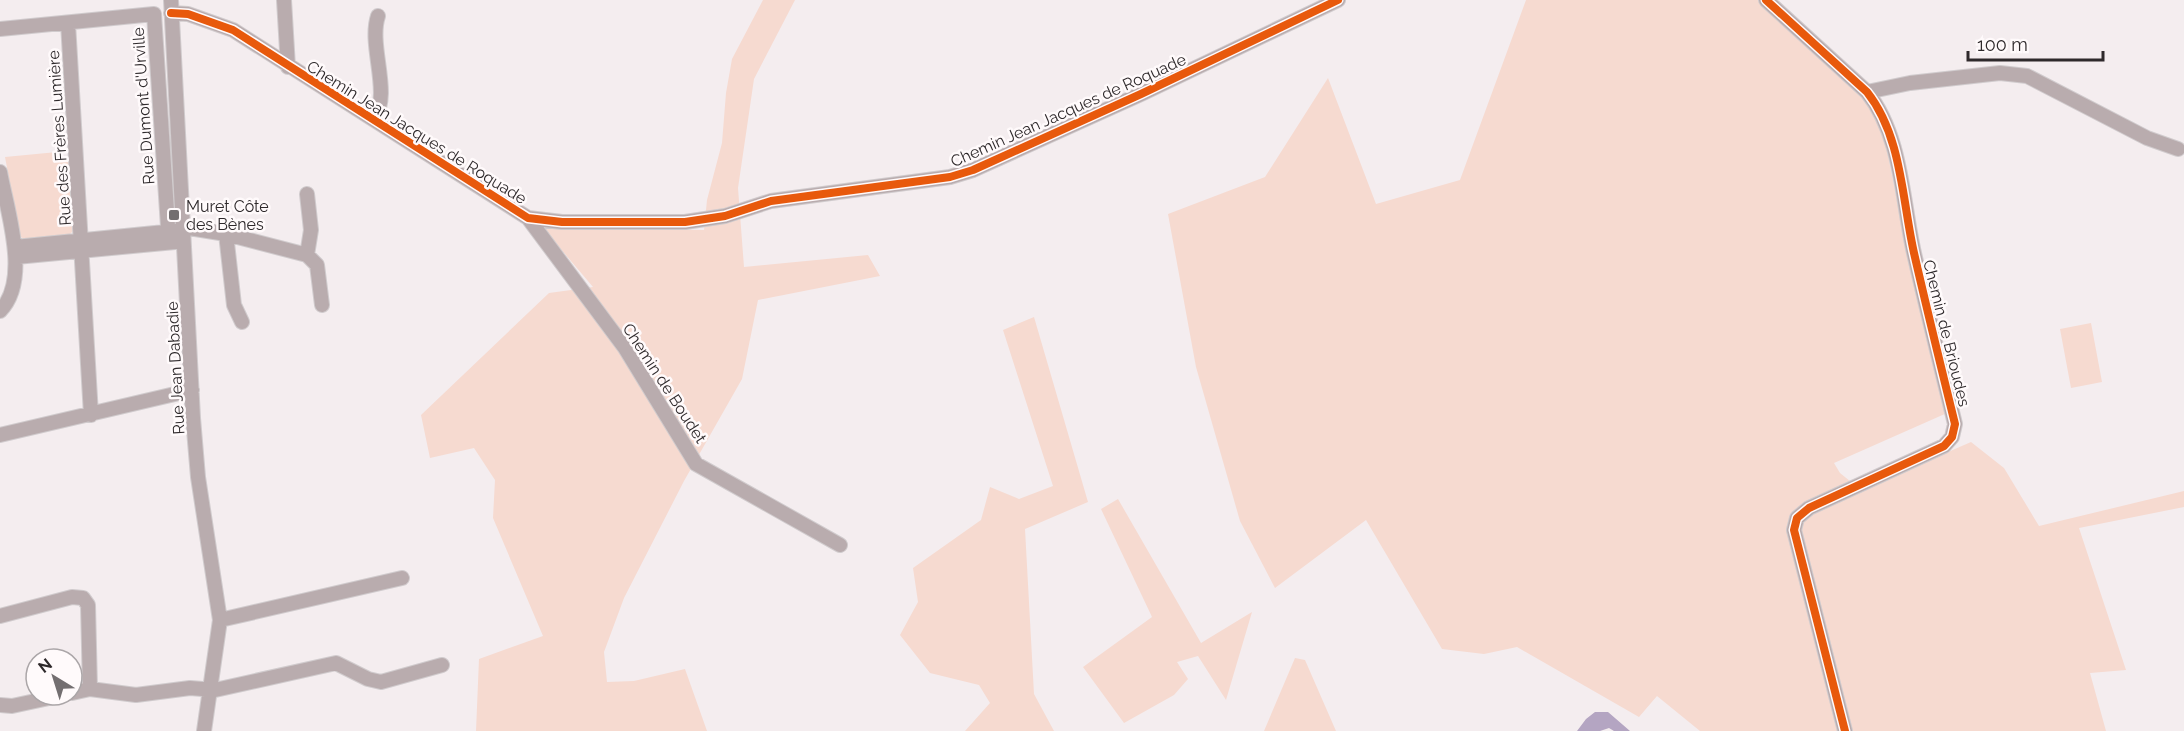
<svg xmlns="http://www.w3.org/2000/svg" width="2184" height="731" font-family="Raleway,sans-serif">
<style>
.green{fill:#f6dad0}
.water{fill:#b4a5c2}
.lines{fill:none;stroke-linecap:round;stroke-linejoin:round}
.minor-casing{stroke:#d0cbcd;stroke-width:16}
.minor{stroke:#b9acae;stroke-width:14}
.cycleway-casing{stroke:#fffafb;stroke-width:11}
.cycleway{stroke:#e8590c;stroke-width:8}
.poi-dot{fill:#736e70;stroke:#fffafb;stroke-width:2}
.labels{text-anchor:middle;stroke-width:5;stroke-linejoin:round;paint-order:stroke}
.street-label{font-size:16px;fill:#2e292b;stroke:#fffafb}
.poi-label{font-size:16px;fill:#2e292b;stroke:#fffafb;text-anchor:start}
</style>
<rect width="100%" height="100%" fill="#f4edef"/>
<!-- green -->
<path class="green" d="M763 0H795L754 79 738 188 744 267 868 255 880 276 758 300 742 379 684 481 624 598 604 652 607 682 634 681 685 669 707 731H476L479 659 543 636 493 518 495 480 474 448 430 458 421 415 549 293 593 287 543 228 704 230 707 200 722 143 726 93 732 59Z
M1526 0H1759L1868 103 1883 131 1905 240 1947 413 1834 463 1840 473 1861 490 1971 442 2004 468 2039 526 2184 491V507L2079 528 2126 670 2090 673 2106 731H1700L1657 696 1639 717 1517 647 1484 654 1442 649 1366 520 1275 588 1240 521 1196 367 1168 214 1265 177 1328 78 1376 204 1460 180Z
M57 152 58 160 71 159 75 229 66 238 26 241 20 236 5 157Z
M1034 317 1088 502 1025 529 1034 694 1054 731H965L990 703 979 685 930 673 900 635 918 602 913 568 981 520 990 487 1019 499 1053 486 1003 330Z
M2091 323 2102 382 2071 388 2060 329Z
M1118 499 1201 643 1252 612 1226 700 1198 656 1177 662 1188 679 1174 695 1124 723 1083 667 1152 617 1101 509Z
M1295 658 1305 660 1336 731H1264Z"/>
<!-- water -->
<path class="water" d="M1595 712H1608L1630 731H1614L1609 728 1600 731H1577L1586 719Z"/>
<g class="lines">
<!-- minor casing -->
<g class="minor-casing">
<path id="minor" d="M171 0 193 418 198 477 220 620 204 731
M284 0 288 67
M1766 0 1867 92C1902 136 1902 200 1914 253 1927 310 1941 367 1955 424L1952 437 1944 446 1809 508 1797 518 1794 530 1845 731
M171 13 188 14 233 30 528 218 562 222H685L725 216 771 201 950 177 973 170 1141 94 1338 0
M68 23 91 415
M0 29 154 14 169 242
M1867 92 1910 83 2000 73 2027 76 2147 138 2178 149
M374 119C392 93 368 46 378 16
M0 172C7 211 31 280 0 311
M528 218 625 348 696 464 840 545
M183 227 226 234 307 255 317 265 322 305
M226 234 234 305 242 322
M15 247 175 231
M307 255 311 230 307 194
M16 257 175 242
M0 435 192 390
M0 616 72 597 83 598 88 605 90 689
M220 620 402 578
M72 693 90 689 136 695 190 688 215 690 336 663 368 679 381 682 442 665
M0 705 12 706 63 695"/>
</g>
<!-- minor -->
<use href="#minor" class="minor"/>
<!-- cycleway casing -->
<g class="cycleway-casing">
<path id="cycleway" d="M1766 0 1867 92C1902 136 1902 200 1914 253 1927 310 1941 367 1955 424L1952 437 1944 446 1809 508 1797 518 1794 530 1845 731
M171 13 188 14 233 30 528 218 562 222H685L725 216 771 201 950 177 973 170 1141 94 1338 0"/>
</g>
<!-- cycleway -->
<use href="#cycleway" class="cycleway"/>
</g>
<!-- markers -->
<rect class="poi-dot" x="168" y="209" width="12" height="12" rx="3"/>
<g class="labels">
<!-- street labels -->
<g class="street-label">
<text transform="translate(143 106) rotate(-94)" y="6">Rue Dumont d'Urville</text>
<text transform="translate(1068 110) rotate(-24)" y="6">Chemin Jean Jacques de Roquade</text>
<text transform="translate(417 132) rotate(32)" y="6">Chemin Jean Jacques de Roquade</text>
<text transform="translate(59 138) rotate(-94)" y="6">Rue des Frères Lumière</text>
<text transform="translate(1947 333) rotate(76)" y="6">Chemin de Brioudes</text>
<text transform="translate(175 368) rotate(-93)" y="6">Rue Jean Dabadie</text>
<text transform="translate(665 383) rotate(57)" y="6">Chemin de Boudet</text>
</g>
<!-- poi labels -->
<g class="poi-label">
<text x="186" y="212">Muret Côte<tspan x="186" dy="18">des Bènes</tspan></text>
</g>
</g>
<!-- north arrow -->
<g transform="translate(54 677) rotate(322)"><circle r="28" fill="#fffafb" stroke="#aba6a8" stroke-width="1.5"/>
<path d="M0-4.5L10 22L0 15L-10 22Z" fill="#736e70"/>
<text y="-9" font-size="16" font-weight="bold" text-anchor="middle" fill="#2e292b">N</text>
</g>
<!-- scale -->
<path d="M1968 51v9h135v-9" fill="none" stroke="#2e292b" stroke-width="3"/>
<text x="1977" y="51" font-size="18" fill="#2e292b" stroke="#fffafb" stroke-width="4.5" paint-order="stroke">100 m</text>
</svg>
